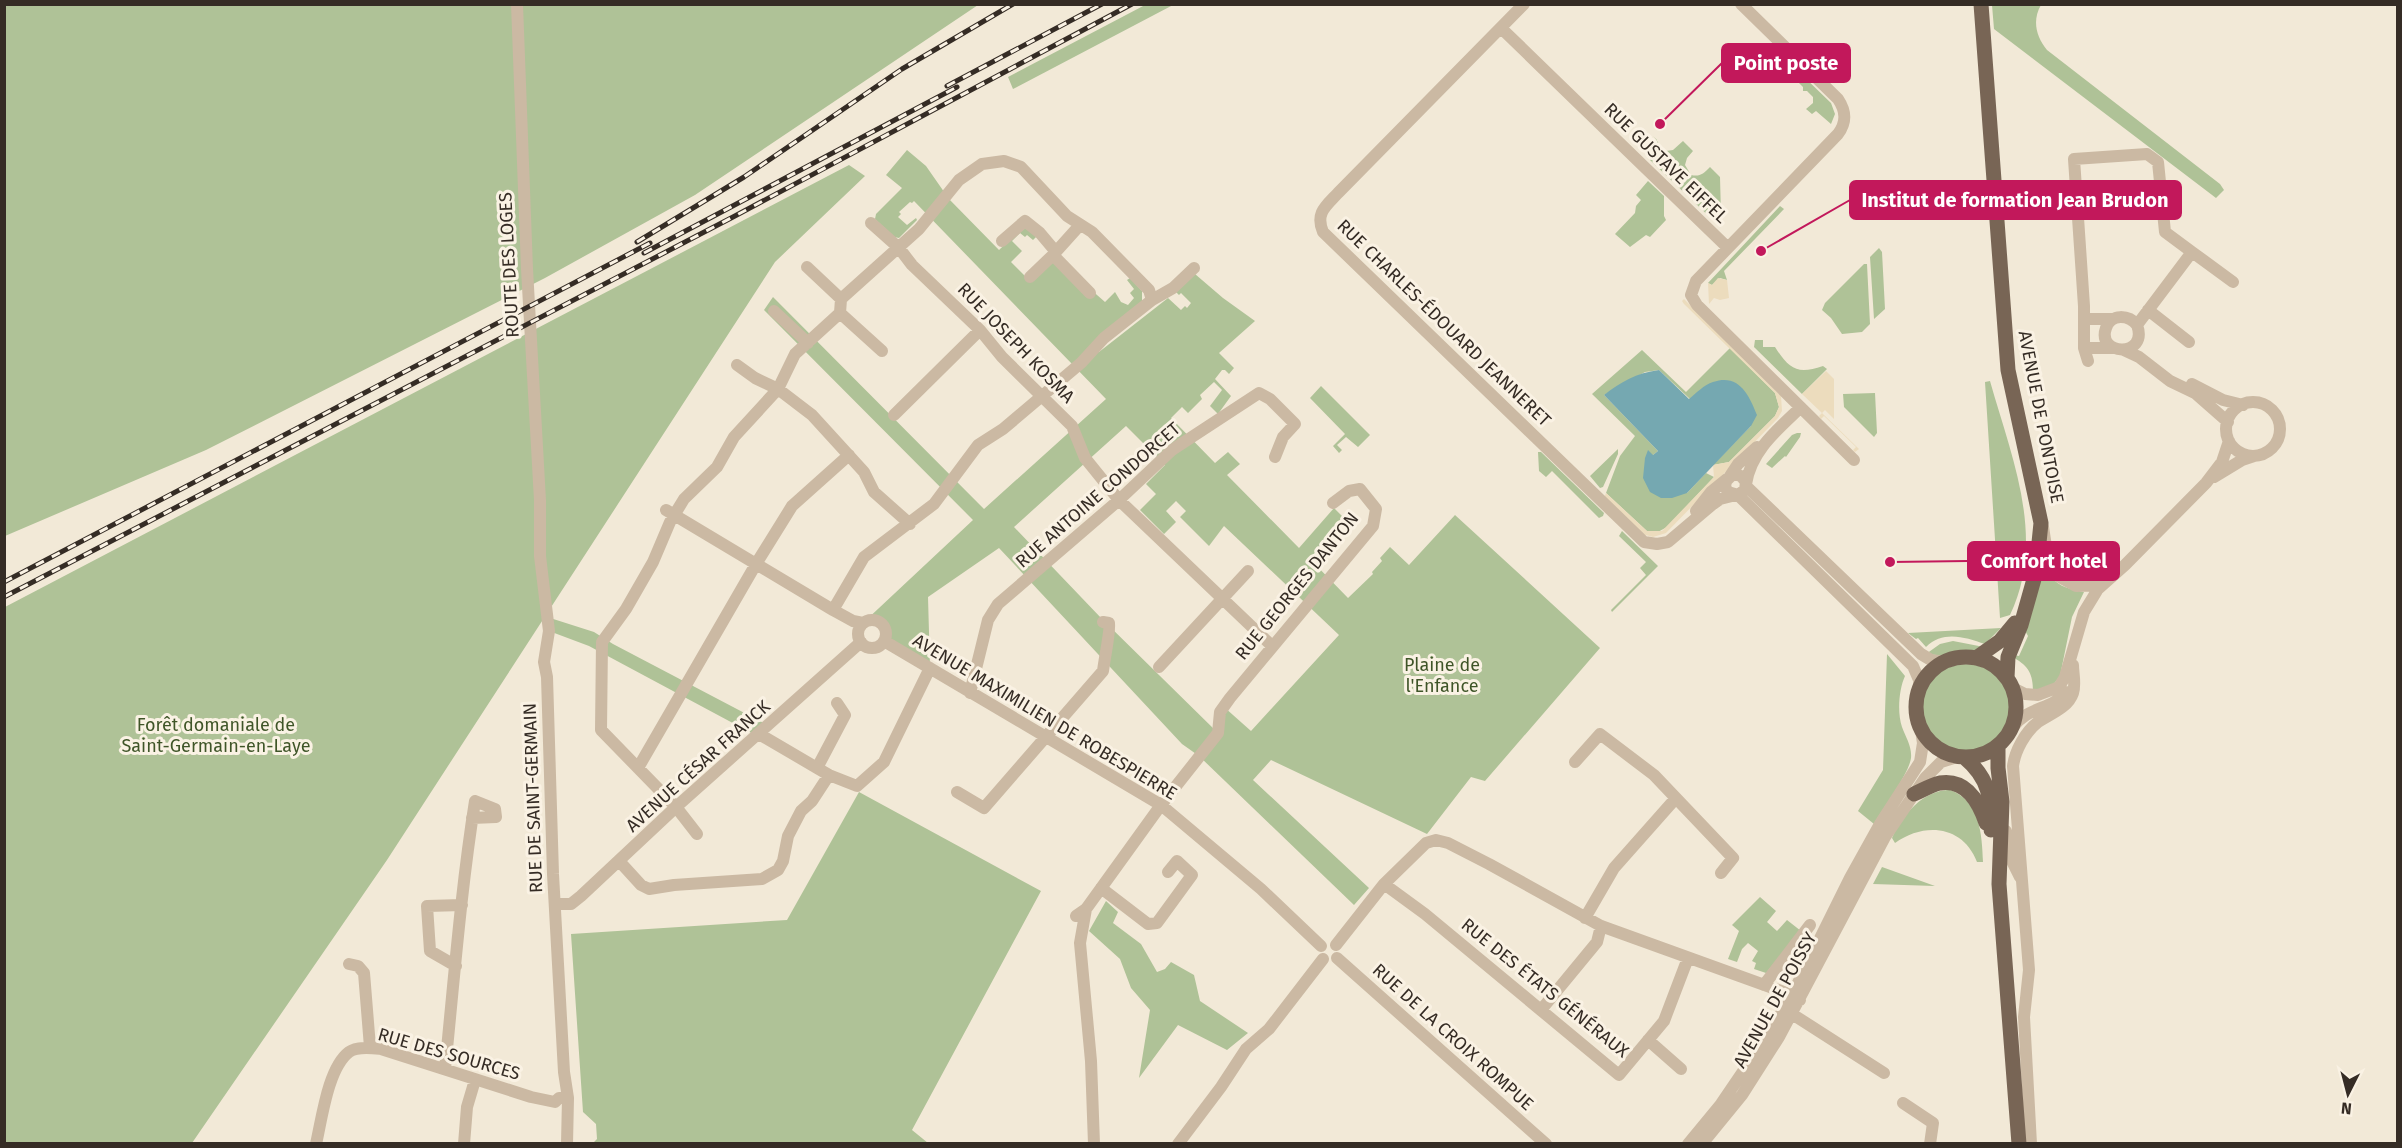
<svg xmlns="http://www.w3.org/2000/svg" width="2402" height="1148" font-family="'Fira Sans',sans-serif">
<style>
.green{fill:#afc297;fill-rule:evenodd}
.plaza{fill:#ecdcbd}
.water{fill:#75a8b1}
.lines{fill:none;stroke-linecap:round;stroke-linejoin:round}
.minor{stroke:#cbb9a3;stroke-width:12}
.major{stroke:#786555;stroke-width:15}
.rail-casing{stroke:#352c25;stroke-width:5}
.rail{stroke:#faf2e4;stroke-width:3;stroke-dasharray:9;stroke-linecap:butt}
.labels{text-anchor:middle;stroke-width:6;stroke-linejoin:round;paint-order:stroke}
.street-label{font-size:18px;fill:#352c25;stroke:#faf2e4}
.park-label{font-size:18px;fill:#3f5528;stroke:#faf2e4}
.leader{fill:none;stroke:#c2185b;stroke-width:2}
.callout-dot{fill:#c2185b;stroke:#faf2e4;stroke-width:2}
.callout{fill:#c2185b;stroke:#c2185b;stroke-width:2}
.callout-label{font-size:20px;text-anchor:middle;font-weight:bold;fill:#fff}
</style>
<rect width="100%" height="100%" fill="#f2e9d7"/>
<!-- green -->
<path class="green" d="M5 5H978L695 195 545 278 206 450 5 536Z
M1145 5H1173L1013 89 1008 77Z
M1992 5H2041C2032 20 2036 37 2047 50L2220 184 2224 190 2216 198 1994 29Z
M1773 47 1831 103 1835 114 1831 124 1816 111 1812 114 1806 109 1813 103V97L1807 91H1803V87L1797 81H1793V77L1787 71H1783V64L1769 51Z
M1653 136C1658 141 1660 147 1666 151L1673 150 1683 141 1693 151 1687 158 1685 165 1691 175C1700 177 1703 174 1710 167L1720 177 1721 215 1715 222 1650 160 1657 151V140Z
M907 150 926 166 949 199 999 250 1020 230 1028 228 1039 234 1033 240 1027 235 1025 237 1020 233 1012 241 1022 251 1011 262 1031 282 1056 259 1105 302 1115 292 1121 302 1128 305 1134 298 1130 293 1134 289 1127 280 1130 278 1142 291V303L1092 345 1099 352 1168 298 1181 310 1185 306 1187 308 1191 303 1181 293 1179 295 1176 292 1195 274 1223 298 1255 321 1219 353 1234 368 1229 374 1225 370H1222L1215 379 1231 396 1218 414 1210 406 1222 390 1214 382 1200 395 1202 399 1188 413 1182 407 1171 418 1215 463 1228 452 1240 464 1227 475 1299 548 1334 508 1346 520 1332 530 1310 559 1348 598 1373 574 1372 572 1382 561 1380 558 1390 547 1409 565 1455 515 1600 648 1485 781 1471 777 1427 834 1271 760 1253 780 1369 888 1354 905 1199 756 1182 744 999 548 928 597 930 668 885 637C886 623 875 617 863 623L973 520 764 310 773 297 984 509 1106 399 914 201 912 203 910 202 899 212 901 214 898 217 907 225 916 218 917 220 899 238 894 237 875 219 876 214 902 188 886 175ZM1126 426 1165 465 1146 484 1156 494 1140 510 1164 534 1176 522 1166 511 1176 501 1186 511 1180 517 1209 546 1224 526 1339 635 1251 731 1224 707 1217 732 1102 619 1014 527Z
M849 165 865 176 775 262 387 860 192 1143 5 1144V607Z
M1648 181 1664 196V216L1666 220 1650 237 1646 235 1630 247 1615 234 1635 213 1636 206 1641 200 1636 195Z
M1780 206 1784 209 1724 271 1727 280 1720 278 1712 285 1708 283Z
M1879 248 1882 252 1885 309 1874 319 1870 257Z
M1864 264H1867L1870 324 1862 332 1842 334 1831 318 1822 310 1825 303Z
M1755 340H1763V347H1775C1789 369 1797 375 1823 366L1827 369 1802 394 1754 347Z
M1730 348 1775 393 1779 407 1775 416 1729 462 1713 465 1751 426 1706 386 1690 399 1659 370 1645 372 1604 395 1658 451 1653 455 1687 493 1706 473 1714 477 1667 527 1656 533 1647 531 1606 493 1620 456 1635 436 1592 394 1642 350 1686 392Z
M1990 381C2011 456 2047 538 2010 615L2000 618 1985 382Z
M1321 386 1370 435 1358 447 1346 437 1337 445 1342 450 1339 453 1333 446 1345 434 1310 398Z
M1875 393 1877 433 1874 437 1844 407 1843 394Z
M1797 433H1801L1800 437 1786 457 1785 456 1772 468 1766 464 1792 435Z
M1618 449V454L1603 487 1600 488 1590 476Z
M1538 452H1541L1604 513 1603 516 1599 518 1552 471 1546 477 1539 471Z
M1622 531 1658 566 1612 612 1611 610 1646 575 1640 568 1646 562 1619 536Z
M2044 568H2046C2054 586 2068 589 2084 592L2072 617 2060 676 2053 685 2033 691C2033 675 2029 666 2014 658V655L2019 656 2028 636 2023 627Z
M547 617 594 632 613 644 769 726 757 736 589 646 549 631Z
M2001 628 1985 644C1965 637 1943 630 1926 647L1918 638 1916 639 1908 633Z
M1953 641 1984 647C1967 654 1944 657 1926 654L1940 644Z
M1887 654 1905 676C1899 689 1897 712 1902 727 1906 738 1912 746 1911 758 1909 774 1883 808 1874 824L1858 811 1883 770Z
M1922 708a44 44 0 1 1 88 0a44 44 0 1 1-88 0Z
M1950 790C1980 801 1982 834 1983 862H1977C1963 825 1924 822 1895 843L1892 838C1902 815 1923 790 1950 790Z
M859 792 1041 891 912 1130 928 1143H593L597 1139 596 1124 583 1112 571 934 787 920Z
M1882 867 1935 886 1873 884Z
M1760 897 1776 911 1767 922 1777 931 1787 920 1801 931 1766 973 1754 969 1756 963 1752 961 1758 951 1748 943 1742 949 1737 962 1728 959 1739 931 1732 925Z
M1106 901 1118 912 1113 923 1141 944 1157 972 1165 969 1171 962 1194 975 1200 1001 1248 1033 1227 1050 1178 1025 1139 1078 1150 1010 1131 988 1120 959 1089 931Z"/>
<!-- plaza -->
<path class="plaza" d="M1718 278 1727 280 1729 298 1720 300 1714 298 1709 304 1708 283 1712 285Z
M1684 299 1781 396 1782 411 1778 418 1666 533 1653 537 1642 534 1604 498 1606 493 1647 531H1662L1714 477 1713 465 1729 462 1775 416 1779 407 1775 393 1684 304 1682 301Z
M1826 371 1834 379V419L1825 410 1822 413 1859 449 1855 452 1853 450 1856 447 1824 416 1821 419 1819 416 1822 413 1802 394Z"/>
<!-- water -->
<path class="water" d="M1659 370 1689 399C1696 393 1704 385 1713 382 1739 373 1749 395 1757 415L1751 426 1687 493 1672 498H1661L1650 492 1643 478 1645 458 1648 450 1653 455 1658 451 1604 395C1621 382 1636 373 1659 370Z"/>
<g class="lines">
<!-- minor -->
<path class="minor" d="M517 4 527 269 540 500V556L549 631 544 662 547 677 553 874 564 1072 568 1098 567 1144
M1524 4 1338 193C1326 206 1315 213 1323 232L1644 542 1657 544 1668 542 1713 504 1720 499 1736 495
M1741 4 1838 99C1846 111 1847 122 1838 134L1696 281 1691 295 1697 305 1854 460
M1501 28 1727 247
M871 223 899 248 912 265 980 330 1002 357 1072 426 1085 458 1119 500 1272 646
M1080 225 1053 255 1090 293
M1002 241 1025 221 1040 233 1056 252
M807 267 841 299
M1030 277 1053 255
M1152 300 1173 288 1194 268
M2148 310 2189 342
M774 311 808 343
M840 313 882 351
M2084 319H2112
M2137 325C2129 315 2111 313 2106 328 2096 356 2149 358 2137 325L2192 252 2233 282
M2084 348H2113
M2124 350 2139 357 2170 381 2195 393 2228 422
M2088 361 2084 348V306L2074 159 2147 154 2158 162 2165 232 2192 252
M737 365 755 378 778 389 812 415 864 472 874 492 910 524
M2192 384 2223 400 2243 405
M2226 429a27 27 0 1 1 54 0a27 27 0 1 1-54 0Z
M894 415 980 330
M1730 476 1738 464 1757 447
M2214 477 2242 460 2254 456
M1746 484C1751 451 1777 430 1800 408
M1746 486 1921 654 1931 660 1944 662
M1738 495 1745 490 1746 482 1741 476 1733 474 1726 481 1725 487 1728 492 1738 495 1742 499 1913 666 1919 680V689
M666 510 833 610 853 621 863 623
M1696 511 1711 492 1727 479
M2043 527 2047 553 2056 575 2076 586 2102 585
M858 634a14 14 0 1 1 28 0a14 14 0 1 1-28 0Z
M884 641 1161 805 1261 889 1321 946
M1159 667 1248 571
M2013 688 2025 694 2038 695 2059 687 2065 677 2084 612 2098 589 2125 565 2206 483 2222 462 2229 441
M970 693 988 620 998 604 1119 500 1172 450 1259 393 1270 399 1295 424 1283 437 1275 457
M2012 728C2029 705 2051 711 2066 692
M759 734 829 775 857 786 884 762 930 668
M1575 762 1600 734 1654 775 1733 858 1721 873
M638 768 756 564 792 506 849 455
M817 768 845 715 837 703
M957 792 984 808 1103 671C1104 661 1111 628 1109 623L1103 622
M2006 831 2010 857 2020 877
M697 834 676 807 601 730 602 642 626 609 653 562 670 522 684 499 717 467 734 437 778 389 795 354 840 313 841 299 919 229 959 180 982 164 1004 161 1021 167 1067 216 1092 232 1149 290 1152 300 1104 338 1081 363 1003 429 978 445 934 504 864 557 833 610
M620 862 641 885 649 889 674 885 762 879 778 870 783 861 788 836 801 811 812 801 829 775
M1384 884 1425 914 1619 1075 1664 1021 1688 958
M1101 888 1148 924 1157 923 1192 875 1177 861 1168 872
M555 904H571L581 896 676 807 861 642
M1086 909 1080 943 1091 1061 1094 1144
M1076 916 1086 909 1161 805 1218 733 1220 712 1230 698 1373 526 1376 509 1360 489 1349 491 1333 503
M1585 918 1614 868 1676 798
M1336 945 1384 884 1426 843 1436 840 1448 843 1489 864 1601 926 1792 995 1800 1000
M1337 958 1546 1144
M349 964 358 966 364 973 370 1047
M456 966 430 951 427 906 462 905
M1764 985 1810 925
M1541 1010 1597 942 1601 926
M1792 1014 1884 1073
M1648 1040 1681 1069
M445 1069C454 980 461 889 475 801L495 809 496 817 472 818
M1903 1103 1933 1123 1930 1144
M316 1144C322 1118 328 1068 349 1052 357 1046 372 1048 381 1049L531 1097 555 1102 559 1098H568
M464 1144 467 1107 475 1080
M1178 1144 1221 1087 1246 1049 1269 1029 1323 959
M1688 1144 1721 1104 1770 1032 1792 995 1850 878 1880 824 1920 762 1923 743 1921 730
M1702 1144 1742 1095 1779 1037 1885 837 1925 778 1941 762 1957 757
M2031 1144 2024 1017 2029 970 2013 766C2015 751 2025 732 2038 722 2050 714 2068 708 2073 693 2076 684 2073 674 2073 665"/>
<!-- major -->
<path class="major" d="M1981 4 2008 370 2041 523 2036 572 2021 625 2008 657 2007 678
M1916 707a50 50 0 1 1 100 0a50 50 0 1 1-100 0Z
M1976 658 2000 641 2015 623
M1998 746V768L2002 802 1999 884 2019 1144
M1965 758C1990 779 1991 799 1991 830
M1914 794C1923 790 1931 785 1940 783 1966 779 1979 802 1986 823"/>
<!-- rail casing -->
<g class="rail-casing">
<path id="rail" d="M947 86 1102 4
M637 242 744 177 902 69 1013 4
M644 253 957 87
M4 582 650 243
M4 597 733 217 1132 4"/>
</g>
<!-- rail -->
<use href="#rail" class="rail"/>
</g>
<g class="labels">
<!-- street labels -->
<g class="street-label">
<text transform="translate(1666 163) rotate(44)" y="6">RUE GUSTAVE EIFFEL</text>
<text transform="translate(509 265) rotate(-93)" y="6">ROUTE DES LOGES</text>
<text transform="translate(1444 323) rotate(44)" y="6">RUE CHARLES-ÉDOUARD JEANNERET</text>
<text transform="translate(1016 343) rotate(46)" y="6">RUE JOSEPH KOSMA</text>
<text transform="translate(2041 417) rotate(79)" y="6">AVENUE DE PONTOISE</text>
<text transform="translate(1098 495) rotate(-41)" y="6">RUE ANTOINE CONDORCET</text>
<text transform="translate(1297 586) rotate(-51)" y="6">RUE GEORGES DANTON</text>
<text transform="translate(1045 717) rotate(31)" y="6">AVENUE MAXIMILIEN DE ROBESPIERRE</text>
<text transform="translate(698 766) rotate(-42)" y="6">AVENUE CÉSAR FRANCK</text>
<text transform="translate(533 798) rotate(-92)" y="6">RUE DE SAINT-GERMAIN</text>
<text transform="translate(1545 988) rotate(39)" y="6">RUE DES ÉTATS GÉNÉRAUX</text>
<text transform="translate(1775 1000) rotate(-61)" y="6">AVENUE DE POISSY</text>
<text transform="translate(1453 1037) rotate(42)" y="6">RUE DE LA CROIX ROMPUE</text>
<text transform="translate(449 1054) rotate(16)" y="6">RUE DES SOURCES</text>
</g>
<!-- park labels -->
<g class="park-label">
<text x="1442" y="671">Plaine de<tspan x="1442" dy="21">l'Enfance</tspan></text>
<text x="216" y="731">Forêt domaniale de<tspan x="216" dy="21">Saint-Germain-en-Laye</tspan></text>
</g>
</g>
<!-- callouts -->
<path class="leader" d="M1660 124L1722 63M1761 251L1850 200M1890 562L1968 561"/>
<g class="callout-dot">
<circle cx="1660" cy="124" r="6"/>
<circle cx="1761" cy="251" r="6"/>
<circle cx="1890" cy="562" r="6"/>
</g>
<g class="callout">
<rect x="1722" y="44" width="128" height="38" rx="6"/>
<rect x="1850" y="181" width="331" height="38" rx="6"/>
<rect x="1968" y="542" width="151" height="38" rx="6"/>
</g>
<g class="callout-label">
<text x="1786" y="70">Point poste</text>
<text x="2015" y="207">Institut de formation Jean Brudon</text>
<text x="2044" y="568">Comfort hotel</text>
</g>
<!-- border -->
<rect width="2402" height="1148" fill="none" stroke="#352c25" stroke-width="12"/>
<!-- north arrow -->
<g transform="translate(2348 1094) rotate(186)" stroke="#faf2e4" stroke-width="4.5" paint-order="stroke">
<path d="M0-4.5L10 22L0 15L-10 22Z" fill="#352c25"/>
<text y="-9" font-size="16" font-weight="bold" text-anchor="middle" fill="#352c25">N</text>
</g>
</svg>
